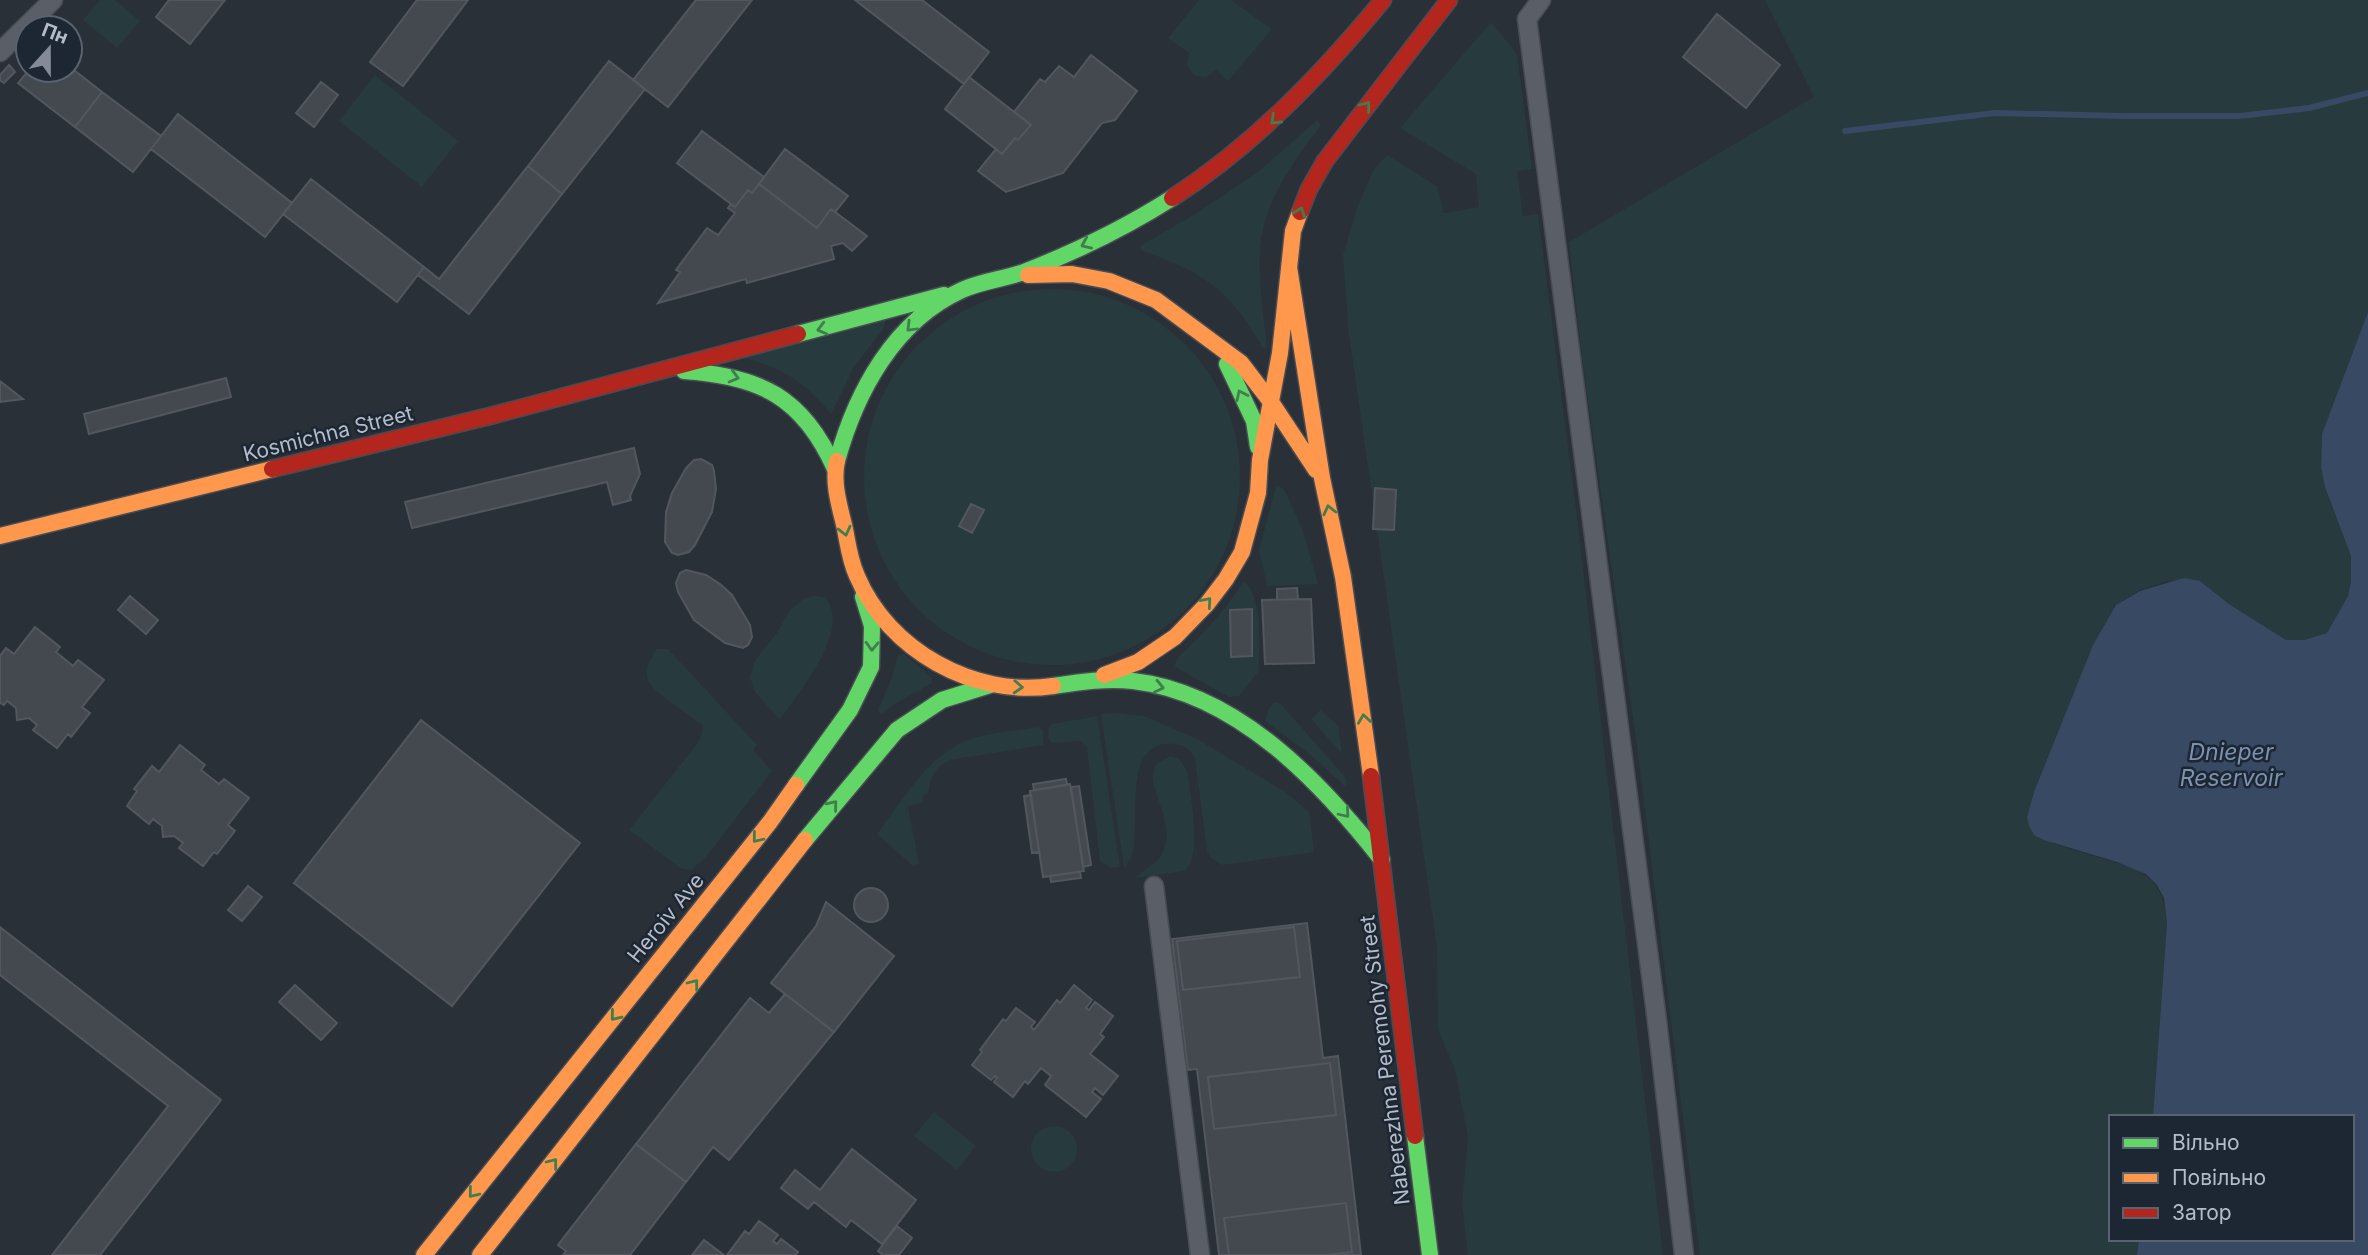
<svg xmlns="http://www.w3.org/2000/svg" width="2368" height="1255" font-family="Inter,sans-serif">
<style>
.green{fill:#273a3e}
.water{fill:#384963}
.lines{fill:none;stroke-linecap:round;stroke-linejoin:round}
.stream{stroke:#384963;stroke-width:6}
.building{fill:#444950;stroke:#52575f;stroke-width:2}
.street-casing{stroke:#484c53;stroke-width:21}
.fast-casing{stroke:#484c53;stroke-width:19}
.slow-casing{stroke:#484c53;stroke-width:19}
.jam-casing{stroke:#484c53;stroke-width:19}
.street{stroke:#5a5e66;stroke-width:18}
.fast{stroke:#63d668;stroke-width:16}
.slow{stroke:#ff974d;stroke-width:16}
.jam{stroke:#b3261e;stroke-width:16}
.oneway{stroke:#407e4e}
.labels{text-anchor:middle;stroke-width:5;stroke-linejoin:round;paint-order:stroke}
.street-label{font-size:21px;fill:#b4bcc9;stroke:#1d2633}
.water-label{font-size:23px;font-style:italic;fill:#7c92b1;stroke:#1d2633}
</style>
<rect width="100%" height="100%" fill="#2a3038"/>
<!-- green -->
<path class="green" d="M100 0H115L140 21 117 48 83 20Z
M1199 0H1231L1272 29 1228 81 1216 70 1206 77 1194 75 1187 65 1189 53 1168 38Z
M1765 0H2368V312L2322 434 2321 468 2325 487 2351 556V582L2348 596 2327 633 2304 640H2286L2229 604 2200 581H2168L2140 590 2116 605 2093 645 2034 792 2027 817 2054 844 2134 868C2160 883 2163 894 2167 923L2153 1117H2111V1239H2139L2137 1255H1700L1638 753 1583 365 1569 242 1814 97Z
M1491 22 1517 54 1532 169 1517 171 1523 216 1538 214 1576 509 1663 1255H1468L1462 1203 1468 1137 1455 1070 1438 1029 1437 947 1349 334 1343 255 1357 208 1373 171 1387 155 1437 186 1444 213 1479 207 1476 174 1400 128Z
M375 75 458 141 422 187 339 121Z
M1317 120 1321 125C1297 157 1269 194 1262 234 1255 271 1264 311 1267 348H1263C1228 288 1206 274 1141 250L1140 246 1197 213 1258 172Z
M864 477a188 188 0 1 1 376 0a188 188 0 1 1-376 0Z
M886 318 884 328 854 367 831 414C805 382 784 369 744 358Z
M1276 486 1284 489 1303 531 1318 584 1267 586 1259 550Z
M1244 581C1264 601 1258 638 1259 664L1258 672 1239 696 1229 697 1175 667C1175 657 1183 653 1190 646 1211 626 1228 605 1244 581Z
M812 596C821 596 826 597 830 605 845 638 797 694 780 720L754 691 750 677 756 659 777 633 790 610 802 600Z
M657 649H668L757 745 753 750 772 771 706 857 691 870 682 869 629 830 700 740 703 726C690 715 658 695 650 684 642 673 650 658 657 649Z
M904 654 932 678V683L896 703 882 714 878 710 892 678 898 655Z
M1275 702 1281 704 1346 778V787L1307 752 1265 721 1269 708Z
M1321 710 1338 726 1342 754 1311 719Z
M1116 713 1144 716 1197 739 1287 793 1309 812 1314 852 1222 865 1211 858 1207 850 1195 758C1190 749 1184 745 1174 744 1111 738 1151 850 1124 867L1101 714Z
M1097 716 1120 867 1111 868 1100 861 1087 747 1081 741 1052 743 1048 738 1049 727 1052 724Z
M1039 727 1043 731V745L950 760C935 766 930 779 928 794L923 795 922 803 908 806 919 864 912 865 877 834C902 801 926 758 965 741 988 732 1015 731 1039 727Z
M1171 756 1180 760 1187 770C1190 794 1203 854 1185 871L1135 878C1143 870 1158 864 1163 852 1178 819 1141 784 1157 763Z
M934 1112 976 1146 957 1170 914 1136Z
M1031 1149a23 23 0 1 1 46 0a23 23 0 1 1-46 0Z"/>
<!-- water -->
<path class="water" d="M2368 312V1255H2137L2139 1239H2352V1117H2153L2167 923 2164 898 2157 885 2146 874 2117 862 2044 840 2034 835 2029 826 2027 817 2034 792 2093 645 2116 605 2140 591 2184 578 2200 581 2229 604 2286 640H2304L2327 633 2348 596 2351 582V556L2325 487 2321 468 2322 434Z"/>
<g class="lines">
<!-- stream -->
<path class="stream" d="M1845 131 1995 113 2123 116H2239L2309 108 2368 93"/>
</g>
<!-- building -->
<path class="building" d="M169 0H225L190 44 156 17Z
M417 0H468L403 86 370 62Z
M696 0H752L668 107 633 80Z
M855 0H922L989 52 964 84Z
M1717 14 1780 65 1746 108 1683 57Z
M1091 55 1137 91 1115 120 1102 123 1063 173 1006 192 978 171 996 149 1002 154 1015 138 1018 140 1031 125 1014 112 1040 79 1045 82 1059 66 1074 77Z
M609 61 645 89 562 194 528 166Z
M9 65 15 72 4 83 0 80V75Z
M70 67 102 92 75 127 18 83 29 70H70Z
M969 77 1031 125 1018 140 1015 138 1002 154 945 109Z
M321 82 338 95 314 127 296 113Z
M102 92 161 136 133 172 75 127Z
M178 114 292 203 265 237 151 149Z
M702 131 764 177 752 193 748 190 735 207 677 163Z
M785 149 848 196 835 212 831 209 817 228 759 184Z
M528 166 562 194 469 314 418 275 424 267 439 279Z
M311 179 424 267 397 302 283 214Z
M759 184 817 228 831 209 867 236 852 251 843 243 831 246 834 259 747 283 746 279 658 303 680 272 676 270 707 228 718 235 735 213 728 208 731 204 735 207 748 190 752 193Z
M226 378 231 397 89 434 84 414Z
M0 381 23 399 0 402Z
M634 448 640 474 630 496 631 500 613 505 607 482 412 528 405 502Z
M701 459 712 465 714 471 716 489 712 512 695 545 689 552 678 555 672 553 665 542 666 512 672 493 686 468 694 460Z
M1375 488 1396 490 1394 530 1373 529Z
M971 504 984 510 972 533 959 526Z
M686 570 706 575 720 584 732 595 750 625 752 637 748 645 743 648 725 643 694 620 678 592 676 583 680 573Z
M1297 588 1298 599 1277 600V589Z
M130 596 158 620 146 634 118 610Z
M1311 599 1314 663 1265 664 1262 600Z
M1252 609V656L1231 657 1230 610Z
M35 627 60 647 56 652 73 666 78 660 104 680 82 707 90 713 71 737 68 734 57 748 33 730 37 725 29 718 17 720 16 708 7 701 4 705 0 703V656L6 648 14 654Z
M421 720 580 843 452 1006 294 883Z
M180 745 205 765 201 770 219 784 224 779 249 798 228 825 235 831 217 854 214 852 203 866 179 848 183 843 174 836 163 837 162 826 153 819 149 824 127 806 137 791 134 789 152 766 159 772Z
M1066 779 1067 785 1034 790 1033 784Z
M1070 784 1084 871 1043 877 1030 791Z
M1079 786 1091 865 1083 867 1071 787Z
M1031 795 1039 852 1032 853 1024 796Z
M1080 872 1081 878 1051 882 1050 876Z
M248 886 262 897 242 921 228 910Z
M854 905a17 17 0 1 1 34 0a17 17 0 1 1-34 0Z
M826 902 894 956 834 1032 771 983 816 926Z
M1307 923 1323 1058 1338 1056 1361 1255H1219L1197 1069 1188 1070 1172 939Z
M0 927 221 1100 100 1255H52L168 1106 0 975Z
M1294 927 1300 977 1183 990 1177 941Z
M295 985 337 1023 321 1040 279 1002Z
M1074 985 1092 1000 1086 1008 1089 1010 1095 1002 1113 1016 1100 1034 1104 1037 1090 1054 1118 1076 1103 1095 1095 1088 1092 1092 1101 1099 1086 1117 1045 1085 1051 1076 1041 1068 1028 1084 1025 1081 1013 1097 994 1082 997 1078 995 1076 991 1080 972 1065 982 1052 980 1050 1003 1019 1006 1021 1016 1008 1035 1022 1031 1027 1034 1030 1057 1000 1060 1003Z
M785 994 834 1032 729 1160 713 1147 686 1182 636 1144 750 998 769 1013Z
M1330 1063 1336 1115 1214 1129 1208 1077Z
M636 1144 686 1182 630 1255H563L566 1251 558 1245Z
M852 1149 916 1200 882 1244 851 1220 846 1227 814 1202 808 1209 781 1188 795 1170 820 1190Z
M1346 1203 1352 1252 1326 1255H1229L1224 1218Z
M759 1221 778 1235 773 1241 777 1244 781 1239 798 1252 796 1255H727L745 1231 749 1234Z
M897 1226 912 1238 899 1255H883L878 1251Z
M704 1240 724 1255H692Z"/>
<g class="lines">
<!-- street casing -->
<g class="street-casing">
<path id="street" d="M1541 0 1527 19 1657 1021 1684 1255
M0 52 53 0
M1154 886 1200 1255"/>
</g>
<!-- fast casing -->
<g class="fast-casing">
<path id="fast" d="M798 334 944 295
M1227 364 1254 421 1258 447
M684 371C760 376 803 397 835 469
M837 461C856 392 894 321 962 290 982 281 1004 279 1024 272 1075 252 1125 228 1172 198
M1053 686C1080 682 1106 678 1133 681 1237 693 1321 782 1382 860
M796 785 850 710 871 667 872 626 863 597
M805 840 897 730 942 700 990 685
M1415 1136 1430 1255"/>
</g>
<!-- slow casing -->
<g class="slow-casing">
<path id="slow" d="M1289 267 1322 478 1343 577 1371 776
M1028 275 1072 274 1109 281 1156 300 1241 363 1271 402 1316 470
M837 461C832 484 840 507 845 529 848 545 850 561 857 576 888 650 974 698 1053 686
M0 536 272 469
M1104 675 1138 662 1175 637 1207 604 1226 579 1242 552 1258 493 1260 460 1280 353 1293 231 1300 212
M424 1255 770 822 796 785
M480 1255 805 840"/>
</g>
<!-- jam casing -->
<g class="jam-casing">
<path id="jam" d="M1172 198C1254 145 1321 75 1383 0
M1300 212 1309 189 1325 161 1449 0
M272 469 490 416 798 334
M1371 776 1415 1136"/>
</g>
<!-- street -->
<use href="#street" class="street"/>
<!-- fast -->
<use href="#fast" class="fast"/>
<!-- slow -->
<use href="#slow" class="slow"/>
<!-- jam -->
<use href="#jam" class="jam"/>
</g>
<!-- one-way arrows -->
<defs><path id="oneway-chevron" d="M-2-3.5L2.5 0L-2 3.5" fill="none" stroke-width="1.6" stroke-linecap="round" stroke-linejoin="round" transform="scale(1.75)"/></defs>
<g class="oneway">
<use href="#oneway-chevron" transform="translate(1366 106) rotate(-52)"/>
<use href="#oneway-chevron" transform="translate(1275 120) rotate(136)"/>
<use href="#oneway-chevron" transform="translate(1300 212) rotate(-70)"/>
<use href="#oneway-chevron" transform="translate(1086 244) rotate(156)"/>
<use href="#oneway-chevron" transform="translate(911 327) rotate(135)"/>
<use href="#oneway-chevron" transform="translate(822 329) rotate(165)"/>
<use href="#oneway-chevron" transform="translate(734 377) rotate(15)"/>
<use href="#oneway-chevron" transform="translate(1241 395) rotate(-115)"/>
<use href="#oneway-chevron" transform="translate(1329 510) rotate(-103)"/>
<use href="#oneway-chevron" transform="translate(845 531) rotate(76)"/>
<use href="#oneway-chevron" transform="translate(1207 602) rotate(-49)"/>
<use href="#oneway-chevron" transform="translate(872 646) rotate(92)"/>
<use href="#oneway-chevron" transform="translate(1018 687) rotate(3)"/>
<use href="#oneway-chevron" transform="translate(1159 687) rotate(13)"/>
<use href="#oneway-chevron" transform="translate(1364 719) rotate(-98)"/>
<use href="#oneway-chevron" transform="translate(833 805) rotate(-51)"/>
<use href="#oneway-chevron" transform="translate(1345 813) rotate(50)"/>
<use href="#oneway-chevron" transform="translate(757 838) rotate(129)"/>
<use href="#oneway-chevron" transform="translate(694 984) rotate(-52)"/>
<use href="#oneway-chevron" transform="translate(615 1016) rotate(129)"/>
<use href="#oneway-chevron" transform="translate(553 1163) rotate(-52)"/>
<use href="#oneway-chevron" transform="translate(473 1193) rotate(129)"/>
</g>
<g class="labels">
<!-- street labels -->
<g class="street-label">
<text transform="translate(328 434) rotate(-14)" y="7">Kosmichna Street</text>
<text transform="translate(666 918) rotate(-51)" y="7">Heroiv Ave</text>
<text transform="translate(1385 1060) rotate(-97)" y="7">Naberezhna Peremohy Street</text>
</g>
<!-- water labels -->
<g class="water-label">
<text x="2231" y="760">Dnieper<tspan x="2231" dy="26">Reservoir</tspan></text>
</g>
</g>
<!-- legend -->
<rect x="2109" y="1115" width="245" height="126" fill="#1d2633" stroke="#59626f" stroke-width="2"/>
<rect x="2123" y="1138" width="35" height="10" fill="#63d668" stroke="#59626f" stroke-width="2"/>
<text x="2172" y="1150" font-size="21" fill="#b4bcc9">Вільно</text>
<rect x="2123" y="1173" width="35" height="10" fill="#ff974d" stroke="#59626f" stroke-width="2"/>
<text x="2172" y="1185" font-size="21" fill="#b4bcc9">Повільно</text>
<rect x="2123" y="1208" width="35" height="10" fill="#b3261e" stroke="#59626f" stroke-width="2"/>
<text x="2172" y="1220" font-size="21" fill="#b4bcc9">Затор</text>
<!-- north arrow -->
<g transform="translate(49 49) rotate(21)"><circle r="33" fill="#1d2633" stroke="#59626f" stroke-width="2"/>
<path d="M0-5L12 26L0 18L-12 26Z" fill="#848b96"/>
<text y="-10" font-size="19" font-weight="bold" text-anchor="middle" fill="#b4bcc9">Пн</text>
</g>
</svg>
